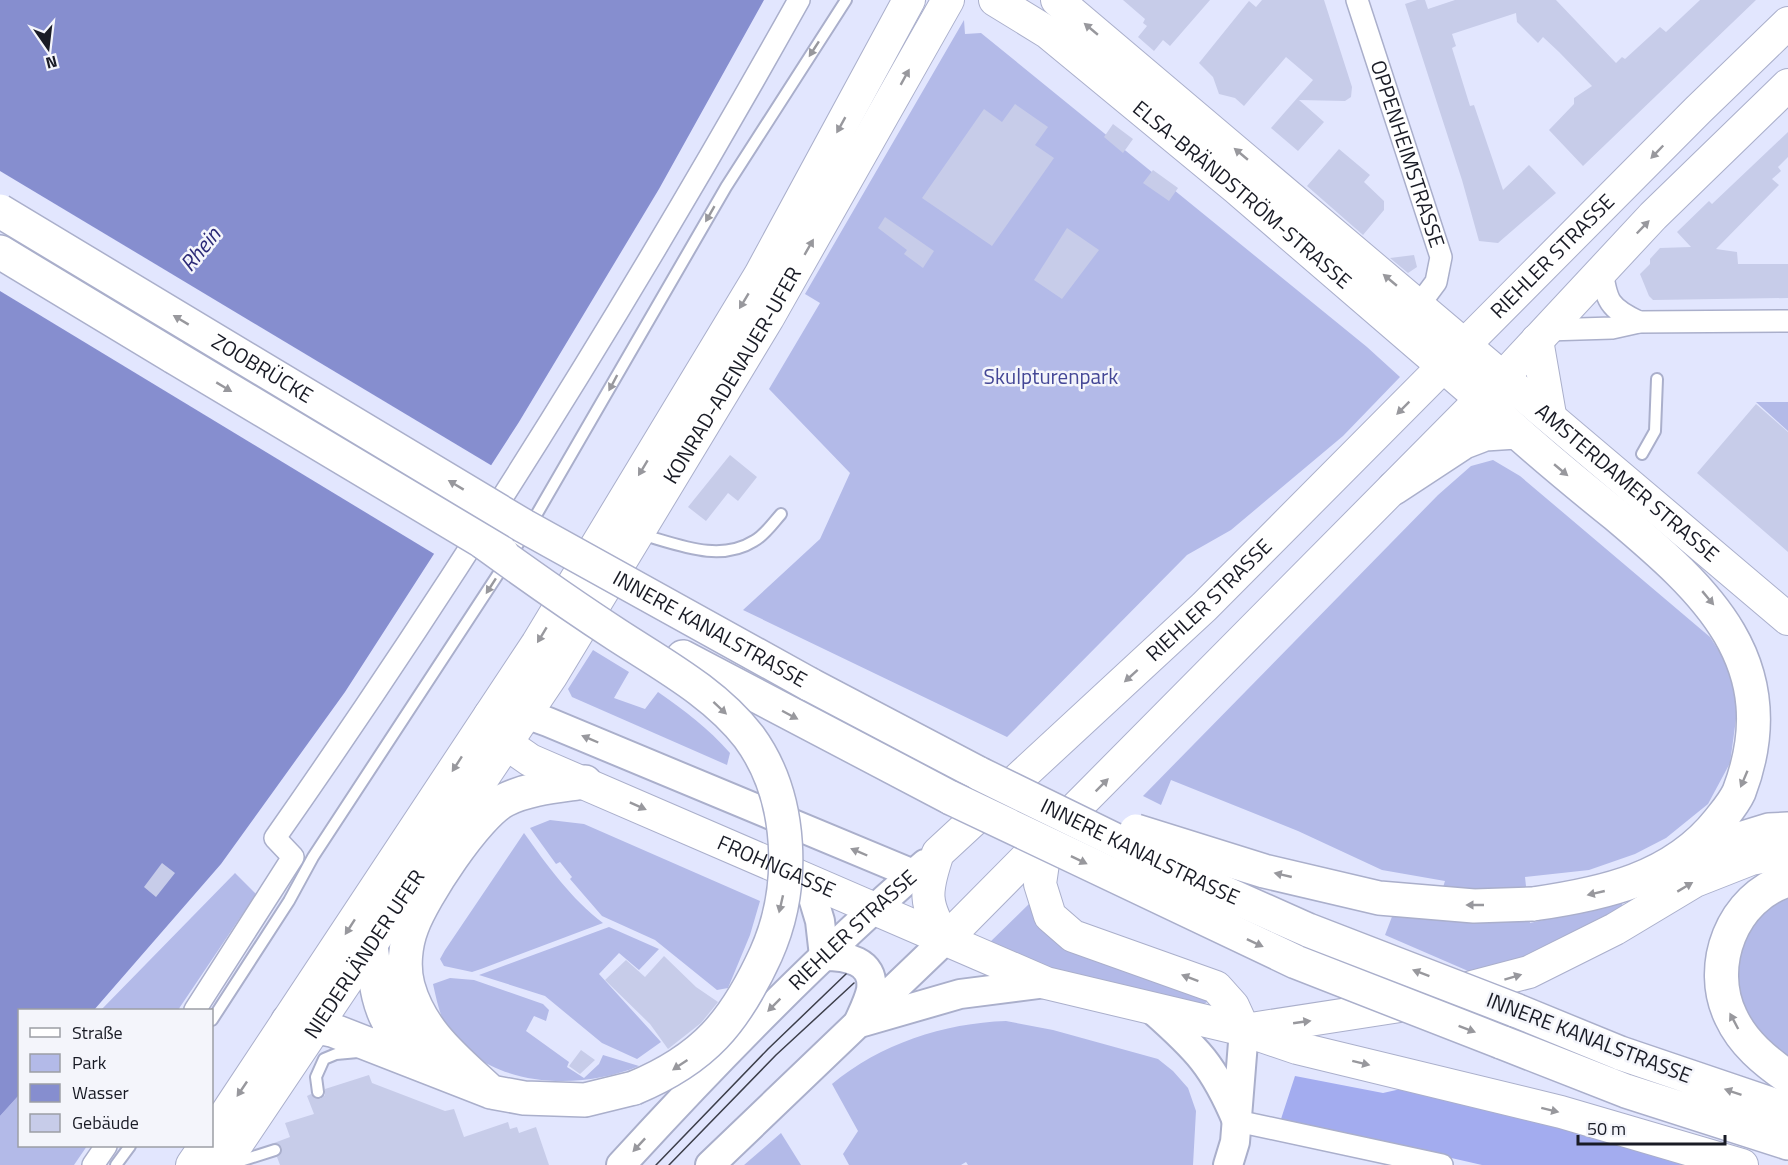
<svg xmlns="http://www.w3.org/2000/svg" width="1788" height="1165" font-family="'Titillium Web',sans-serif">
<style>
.green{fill:#b3bae8}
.forest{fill:#a3acef}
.water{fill:#868ecf}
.pier{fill:#e2e6fe}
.building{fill:#c7cce9}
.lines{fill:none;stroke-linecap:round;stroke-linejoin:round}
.lane-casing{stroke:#aaafcb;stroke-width:14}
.street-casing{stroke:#aaafcb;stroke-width:24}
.secondary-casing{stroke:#aaafcb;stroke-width:32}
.primary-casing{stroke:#aaafcb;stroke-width:34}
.highway-casing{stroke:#aaafcb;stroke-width:36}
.lane{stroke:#fff;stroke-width:10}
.street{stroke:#fff;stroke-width:21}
.secondary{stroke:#fff;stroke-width:28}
.primary{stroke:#fff;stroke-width:32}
.highway{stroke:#fff;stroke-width:33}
.tram{stroke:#3d3f4b;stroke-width:1.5}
.highway-bridge-casing{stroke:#aaafcb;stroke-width:36;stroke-linecap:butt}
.highway-bridge{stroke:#fff;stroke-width:33}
.oneway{fill:#98989d}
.labels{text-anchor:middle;stroke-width:5;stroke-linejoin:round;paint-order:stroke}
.street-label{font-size:21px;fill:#191b25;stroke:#f4f5fb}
.park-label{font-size:21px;fill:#444796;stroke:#f4f5fb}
.water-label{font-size:22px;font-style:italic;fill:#2c2a77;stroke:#f4f5fb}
</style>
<rect width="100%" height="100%" fill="#e2e6fe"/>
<!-- green -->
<path class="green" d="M964 20 965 34 981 33 1367 347 1400 377 1343 436 1231 530 1187 555 1007 737 743 610 820 539 850 473 769 389 820 303 805 294Z
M1756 402H1788V431Z
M1493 460 1520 476 1710 637 1726 662 1739 697 1730 763 1708 804 1666 838 1635 854 1589 870 1525 877 1530 923 1621 902 1626 912 1482 977 1385 935 1393 914 1433 918 1445 881 1382 870 1298 831 1171 780 1161 805 1143 796 1438 495 1471 466Z
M593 650 629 672 614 698 645 709 658 692C685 711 708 728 730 753L727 765 572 697 568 689Z
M550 820 584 824 760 901 750 935 728 988 717 990 655 940 602 916 570 879 572 877 560 862 556 864 530 828Z
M524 833C546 864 572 900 603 923L481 969 472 972 444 966 440 959 445 950Z
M235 873 256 894 178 1010H101Z
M1788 893V1065L1770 1051 1736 1001 1741 935 1777 898Z
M1033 900 1208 997 1207 1002 1204 1004 1158 1000 1098 986 987 945Z
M609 927 659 949 639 970 619 953 599 974 661 1042 637 1059 602 1043 545 996 479 975Z
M450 978 474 980 543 1004 549 1010 546 1021 534 1016 526 1031 569 1062 567 1067 584 1078 599 1064 603 1055 639 1066C577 1092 483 1088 445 1024 439 1013 436 997 433 984Z
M1006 1021 1053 1030 1158 1059 1173 1071 1188 1088 1196 1111 1193 1165H968L966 1162 961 1165H849L843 1154 858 1131 832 1084C880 1044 944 1023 1006 1021Z
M19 1095 20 1146H87L74 1165H0V1116Z
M781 1133 801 1165H744Z"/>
<!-- forest -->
<path class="forest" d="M1295 1076 1383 1093 1414 1086 1704 1165H1482L1281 1119Z"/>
<!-- water -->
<path class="water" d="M0 0H764L659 189 519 422 345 692 221 864 94 1010H20L19 1095 0 1116Z"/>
<!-- pier -->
<path class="pier" d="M0 171 494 467 436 555 0 291Z"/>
<!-- building -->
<path class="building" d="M1123 0H1210L1170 46 1163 40 1154 51 1138 37 1147 26 1143 23 1145 19Z
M1262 0H1324L1352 87 1351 97 1345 101 1299 100 1324 122 1298 151 1271 128 1313 80 1286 57 1244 106 1235 98 1219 94 1213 77 1199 63 1249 1 1256 7Z
M1417 0H1425L1428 9 1455 0H1556L1616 63 1622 57 1625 59 1660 27 1666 32 1700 0H1756L1583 166 1549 130 1574 104V98L1592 86 1559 52 1543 37 1538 43 1517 22 1516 13 1452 34 1456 46 1452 48 1470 106 1474 105 1503 190 1529 165 1556 193 1498 243 1479 241 1462 180 1405 4Z
M1015 104 1048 127 1035 145 1054 158 992 246 922 198 984 109 1002 122Z
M1113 124 1133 139 1123 153 1104 137Z
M1788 132V157L1778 167 1781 171 1772 179 1779 185 1716 249 1737 252 1738 264H1788V298L1653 300 1649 296 1640 274 1650 264V259L1660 248 1691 247 1677 232 1709 201 1712 204Z
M1339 149 1370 175 1364 182 1384 201V210L1363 235 1307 186Z
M1153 170 1178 188 1169 201 1143 183Z
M885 217 934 251 923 268 904 254 907 250 878 228Z
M1067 228 1099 250 1062 299 1034 280Z
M1414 255 1417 267 1408 273 1390 258Z
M1756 404 1788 432V552L1697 473Z
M730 455 757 477 738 501 728 493 706 521 688 507Z
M162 863 175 873 156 897 144 887Z
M664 956 696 987 718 1002 701 1023 668 1049 650 1024 605 980 626 960 645 977Z
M581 1050 595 1060 580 1074 569 1066Z
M369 1075 372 1083 445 1111 454 1109 464 1137 508 1122 510 1129 517 1127 519 1133 536 1127 549 1165H280L277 1157 282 1148 274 1143 290 1137 285 1123 314 1114 307 1096 311 1094 320 1099 325 1095V1089Z"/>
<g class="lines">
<!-- lane casing -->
<g class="lane-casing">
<path id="lane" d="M1642 454 1655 431 1657 379
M640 534C677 544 719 563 754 541 764 536 773 523 781 514
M212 1020 289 901 313 857 531 524 726 187 846 0
M318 1092 316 1077 324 1059 336 1054 358 1052
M234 1163 275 1150
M116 1165 130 1146"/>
</g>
<!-- street casing -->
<g class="street-casing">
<g id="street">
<path id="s1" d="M1357 0 1441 257 1436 282 1419 305"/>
<path d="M1602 269C1606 301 1609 308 1639 322"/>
<path d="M1547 330 1612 328 1639 322 1788 321"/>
<path d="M195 1010 293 857 275 838C464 568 638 288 799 0"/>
<path d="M1237 1121 1442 1165"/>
<path d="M93 1165 106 1146"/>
</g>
</g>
<!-- secondary casing -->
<g class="secondary-casing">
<g id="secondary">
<path d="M503 715 526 714 548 722 913 874"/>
<path d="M808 881 820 921 824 956C845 956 875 960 871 990 869 1000 863 1012 859 1021"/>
<path d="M1153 1010C1197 1049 1214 1066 1237 1121"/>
<path d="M863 1022 960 994 1046 983"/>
<path id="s2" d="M621 1165C717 1060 817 957 925 864"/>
<path d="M710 1165 946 939"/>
<path d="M1228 1165 1235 1142 1244 1030"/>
</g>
</g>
<!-- primary casing -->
<g class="primary-casing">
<g id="primary">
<path id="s3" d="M995 0 1047 32 1236 188 1481 399"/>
<path id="s4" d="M1057 0 1788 619"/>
<path d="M1537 340 1550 415"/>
<path id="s5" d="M490 715 507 744 530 760 1046 983 1244 1030 1297 1048 1561 1112 1742 1165"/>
<path d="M1046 842 1040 884 1050 916 1073 936 1216 987 1233 1006 1244 1030"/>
<path id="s6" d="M946 939C923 904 925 891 938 853L1204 607 1698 110 1788 23"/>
<path d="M946 939 1503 377 1653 216 1788 85"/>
<path d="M1251 1029 1400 1006 1529 972 1615 929 1695 881 1751 859 1777 854 1788 855"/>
<path d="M212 1135 537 644 760 275 909 0"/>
<path d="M192 1165 205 1146"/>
<path id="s7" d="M223 1165 552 675 768 318 948 0"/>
</g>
</g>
<!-- highway casing -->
<g class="highway-casing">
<path id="highway" d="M0 252 174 357
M1481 399C1524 440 1570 478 1616 515 1705 590 1788 663 1739 792 1734 803 1726 812 1719 821 1673 879 1603 894 1533 904
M1394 488 1464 442 1485 434 1516 432
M683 657 951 798
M809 684 980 774
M1691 854 1769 830 1788 829
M1788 880C1732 897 1706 966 1731 1017 1743 1043 1765 1061 1788 1077
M371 946C375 972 376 1005 392 1027 403 1041 416 1053 427 1065
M1515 1010 1620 1053 1788 1110
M288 1021 332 1030 491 1092 524 1098 585 1100 634 1088
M1501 1042 1626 1091 1788 1143
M491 1092C457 1060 421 1033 408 986 403 968 405 945 412 927 423 897 476 815 505 800 529 788 558 786 585 782"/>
</g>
<!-- lane -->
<use href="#lane" class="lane"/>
<!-- street -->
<use href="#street" class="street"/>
<!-- secondary -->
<use href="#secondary" class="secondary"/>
<!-- primary -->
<use href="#primary" class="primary"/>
<!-- highway -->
<use href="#highway" class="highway"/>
<!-- tram -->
<path class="tram" d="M656 1165 768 1049 846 974
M669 1165 776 1055 854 983"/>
<!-- highway-bridge casing -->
<g class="highway-bridge-casing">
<g id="highway-bridge">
<path id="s8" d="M0 211 524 526 809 684"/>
<path d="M174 357 502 553"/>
<path d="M483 542C527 574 571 605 617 635 663 665 715 693 749 737 793 797 796 887 766 954 735 1022 704 1059 634 1088"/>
<path id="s9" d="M980 774 1207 885 1308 930 1515 1010"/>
<path d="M951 798 1296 962 1501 1042"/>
<path d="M1136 831 1264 871 1379 898 1474 906 1533 904"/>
</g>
</g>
<!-- highway-bridge -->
<use href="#highway-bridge" class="highway-bridge"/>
</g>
<!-- one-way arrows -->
<defs><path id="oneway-solid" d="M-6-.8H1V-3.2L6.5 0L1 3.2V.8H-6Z" transform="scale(1.5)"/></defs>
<g class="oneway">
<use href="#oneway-solid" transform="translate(1091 29) rotate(-140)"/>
<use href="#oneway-solid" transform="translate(814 49) rotate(123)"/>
<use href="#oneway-solid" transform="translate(905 77) rotate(-61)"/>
<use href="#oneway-solid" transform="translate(841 125) rotate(119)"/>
<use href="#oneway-solid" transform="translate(1657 152) rotate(134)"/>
<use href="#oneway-solid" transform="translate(1241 154) rotate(-140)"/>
<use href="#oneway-solid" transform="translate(710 214) rotate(120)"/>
<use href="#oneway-solid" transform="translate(1643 227) rotate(-46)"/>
<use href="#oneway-solid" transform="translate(809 247) rotate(-60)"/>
<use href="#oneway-solid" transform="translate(1390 280) rotate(-140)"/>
<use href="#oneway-solid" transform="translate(744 301) rotate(121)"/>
<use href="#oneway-solid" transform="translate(181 320) rotate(-149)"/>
<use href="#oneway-solid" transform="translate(613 383) rotate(118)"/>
<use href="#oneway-solid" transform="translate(224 387) rotate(31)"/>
<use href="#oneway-solid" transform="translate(1403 408) rotate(135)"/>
<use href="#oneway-solid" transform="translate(643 468) rotate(121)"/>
<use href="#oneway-solid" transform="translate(1561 470) rotate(40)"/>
<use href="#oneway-solid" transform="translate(456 485) rotate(-149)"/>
<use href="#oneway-solid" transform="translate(491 586) rotate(123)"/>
<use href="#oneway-solid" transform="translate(1708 598) rotate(50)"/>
<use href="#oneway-solid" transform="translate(542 635) rotate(121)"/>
<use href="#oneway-solid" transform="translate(1131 676) rotate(138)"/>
<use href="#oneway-solid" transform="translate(720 708) rotate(43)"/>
<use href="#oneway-solid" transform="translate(790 715) rotate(28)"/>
<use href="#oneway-solid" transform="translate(590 739) rotate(-157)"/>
<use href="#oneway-solid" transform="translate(457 764) rotate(123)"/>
<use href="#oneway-solid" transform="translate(1744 779) rotate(113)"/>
<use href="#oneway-solid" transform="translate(1102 785) rotate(-45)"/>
<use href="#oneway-solid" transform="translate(638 806) rotate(24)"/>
<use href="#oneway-solid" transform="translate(859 852) rotate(-157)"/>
<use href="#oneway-solid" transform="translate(1079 860) rotate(26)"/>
<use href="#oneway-solid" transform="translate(1283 875) rotate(-167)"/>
<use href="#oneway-solid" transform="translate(1685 887) rotate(-31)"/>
<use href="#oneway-solid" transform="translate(1596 893) rotate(167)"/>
<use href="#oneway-solid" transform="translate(781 904) rotate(103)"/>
<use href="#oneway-solid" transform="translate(1475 905) rotate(-180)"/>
<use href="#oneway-solid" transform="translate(350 927) rotate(123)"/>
<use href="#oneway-solid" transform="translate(1255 943) rotate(25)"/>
<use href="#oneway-solid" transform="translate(1421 973) rotate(-159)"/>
<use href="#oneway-solid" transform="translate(1513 977) rotate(-17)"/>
<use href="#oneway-solid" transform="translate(1190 978) rotate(-159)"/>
<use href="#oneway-solid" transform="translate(774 1005) rotate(135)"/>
<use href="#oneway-solid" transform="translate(1734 1021) rotate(-118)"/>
<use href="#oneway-solid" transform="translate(1302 1022) rotate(-8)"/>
<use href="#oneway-solid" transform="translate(1467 1029) rotate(21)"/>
<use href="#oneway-solid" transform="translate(1361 1063) rotate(14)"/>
<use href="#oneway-solid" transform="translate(680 1065) rotate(146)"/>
<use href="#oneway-solid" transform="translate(242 1089) rotate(124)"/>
<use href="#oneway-solid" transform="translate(1733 1092) rotate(-161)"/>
<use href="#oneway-solid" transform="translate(1550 1110) rotate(14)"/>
<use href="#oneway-solid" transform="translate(639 1145) rotate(133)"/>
</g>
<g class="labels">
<!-- street labels -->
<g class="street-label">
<text dy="7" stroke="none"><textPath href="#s1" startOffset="162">OPPENHEIMSTRASSE</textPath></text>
<text dy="7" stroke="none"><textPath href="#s3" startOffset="315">ELSA-BRÄNDSTRÖM-STRASSE</textPath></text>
<text dy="7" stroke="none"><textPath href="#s6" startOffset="948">RIEHLER STRASSE</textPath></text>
<text dy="7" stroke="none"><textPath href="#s8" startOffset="306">ZOOBRÜCKE</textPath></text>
<text dy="7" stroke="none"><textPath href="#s7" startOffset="940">KONRAD-ADENAUER-UFER</textPath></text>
<text dy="7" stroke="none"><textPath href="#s4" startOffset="747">AMSTERDAMER STRASSE</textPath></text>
<text dy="7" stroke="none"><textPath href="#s6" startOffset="462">RIEHLER STRASSE</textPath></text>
<text dy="7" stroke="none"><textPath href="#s8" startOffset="824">INNERE KANALSTRASSE</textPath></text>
<text dy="7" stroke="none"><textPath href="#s9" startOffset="178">INNERE KANALSTRASSE</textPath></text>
<text dy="7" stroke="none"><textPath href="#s5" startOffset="330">FROHNGASSE</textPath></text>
<text dy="7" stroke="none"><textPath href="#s2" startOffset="330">RIEHLER STRASSE</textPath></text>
<text dy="7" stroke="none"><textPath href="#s7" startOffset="254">NIEDERLÄNDER UFER</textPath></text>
<text transform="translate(1589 1038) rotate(21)" y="7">INNERE KANALSTRASSE</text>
</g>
<!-- park labels -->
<g class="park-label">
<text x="1051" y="384">Skulpturenpark</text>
</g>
<!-- water labels -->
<g class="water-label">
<text transform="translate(200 249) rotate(-51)" y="8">Rhein</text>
</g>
</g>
<!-- legend -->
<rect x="18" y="1009" width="195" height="138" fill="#f4f5fb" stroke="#9c9ea5" stroke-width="1.5"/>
<rect x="30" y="1028" width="30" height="9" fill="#ffffff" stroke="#9c9ea5" stroke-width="1.5"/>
<text x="72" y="1039" font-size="18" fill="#191b25">Straße</text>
<rect x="30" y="1054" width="30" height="18" fill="#b3bae8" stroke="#9c9ea5" stroke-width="1.5"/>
<text x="72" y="1069" font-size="18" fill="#191b25">Park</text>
<rect x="30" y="1084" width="30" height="18" fill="#868ecf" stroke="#9c9ea5" stroke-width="1.5"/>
<text x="72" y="1099" font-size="18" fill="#191b25">Wasser</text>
<rect x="30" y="1114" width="30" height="18" fill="#c7cce9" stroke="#9c9ea5" stroke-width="1.5"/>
<text x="72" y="1129" font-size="18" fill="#191b25">Gebäude</text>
<!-- north arrow -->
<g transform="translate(48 48) rotate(166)" stroke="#f4f5fb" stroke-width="4.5" paint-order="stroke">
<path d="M0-4.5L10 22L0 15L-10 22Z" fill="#191b25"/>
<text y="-9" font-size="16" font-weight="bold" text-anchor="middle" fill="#191b25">N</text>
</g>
<!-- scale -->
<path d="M1578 1135v9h147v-9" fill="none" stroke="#191b25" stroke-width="3"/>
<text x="1587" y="1135" font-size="18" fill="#191b25" stroke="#f4f5fb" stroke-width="4.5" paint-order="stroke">50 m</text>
</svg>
